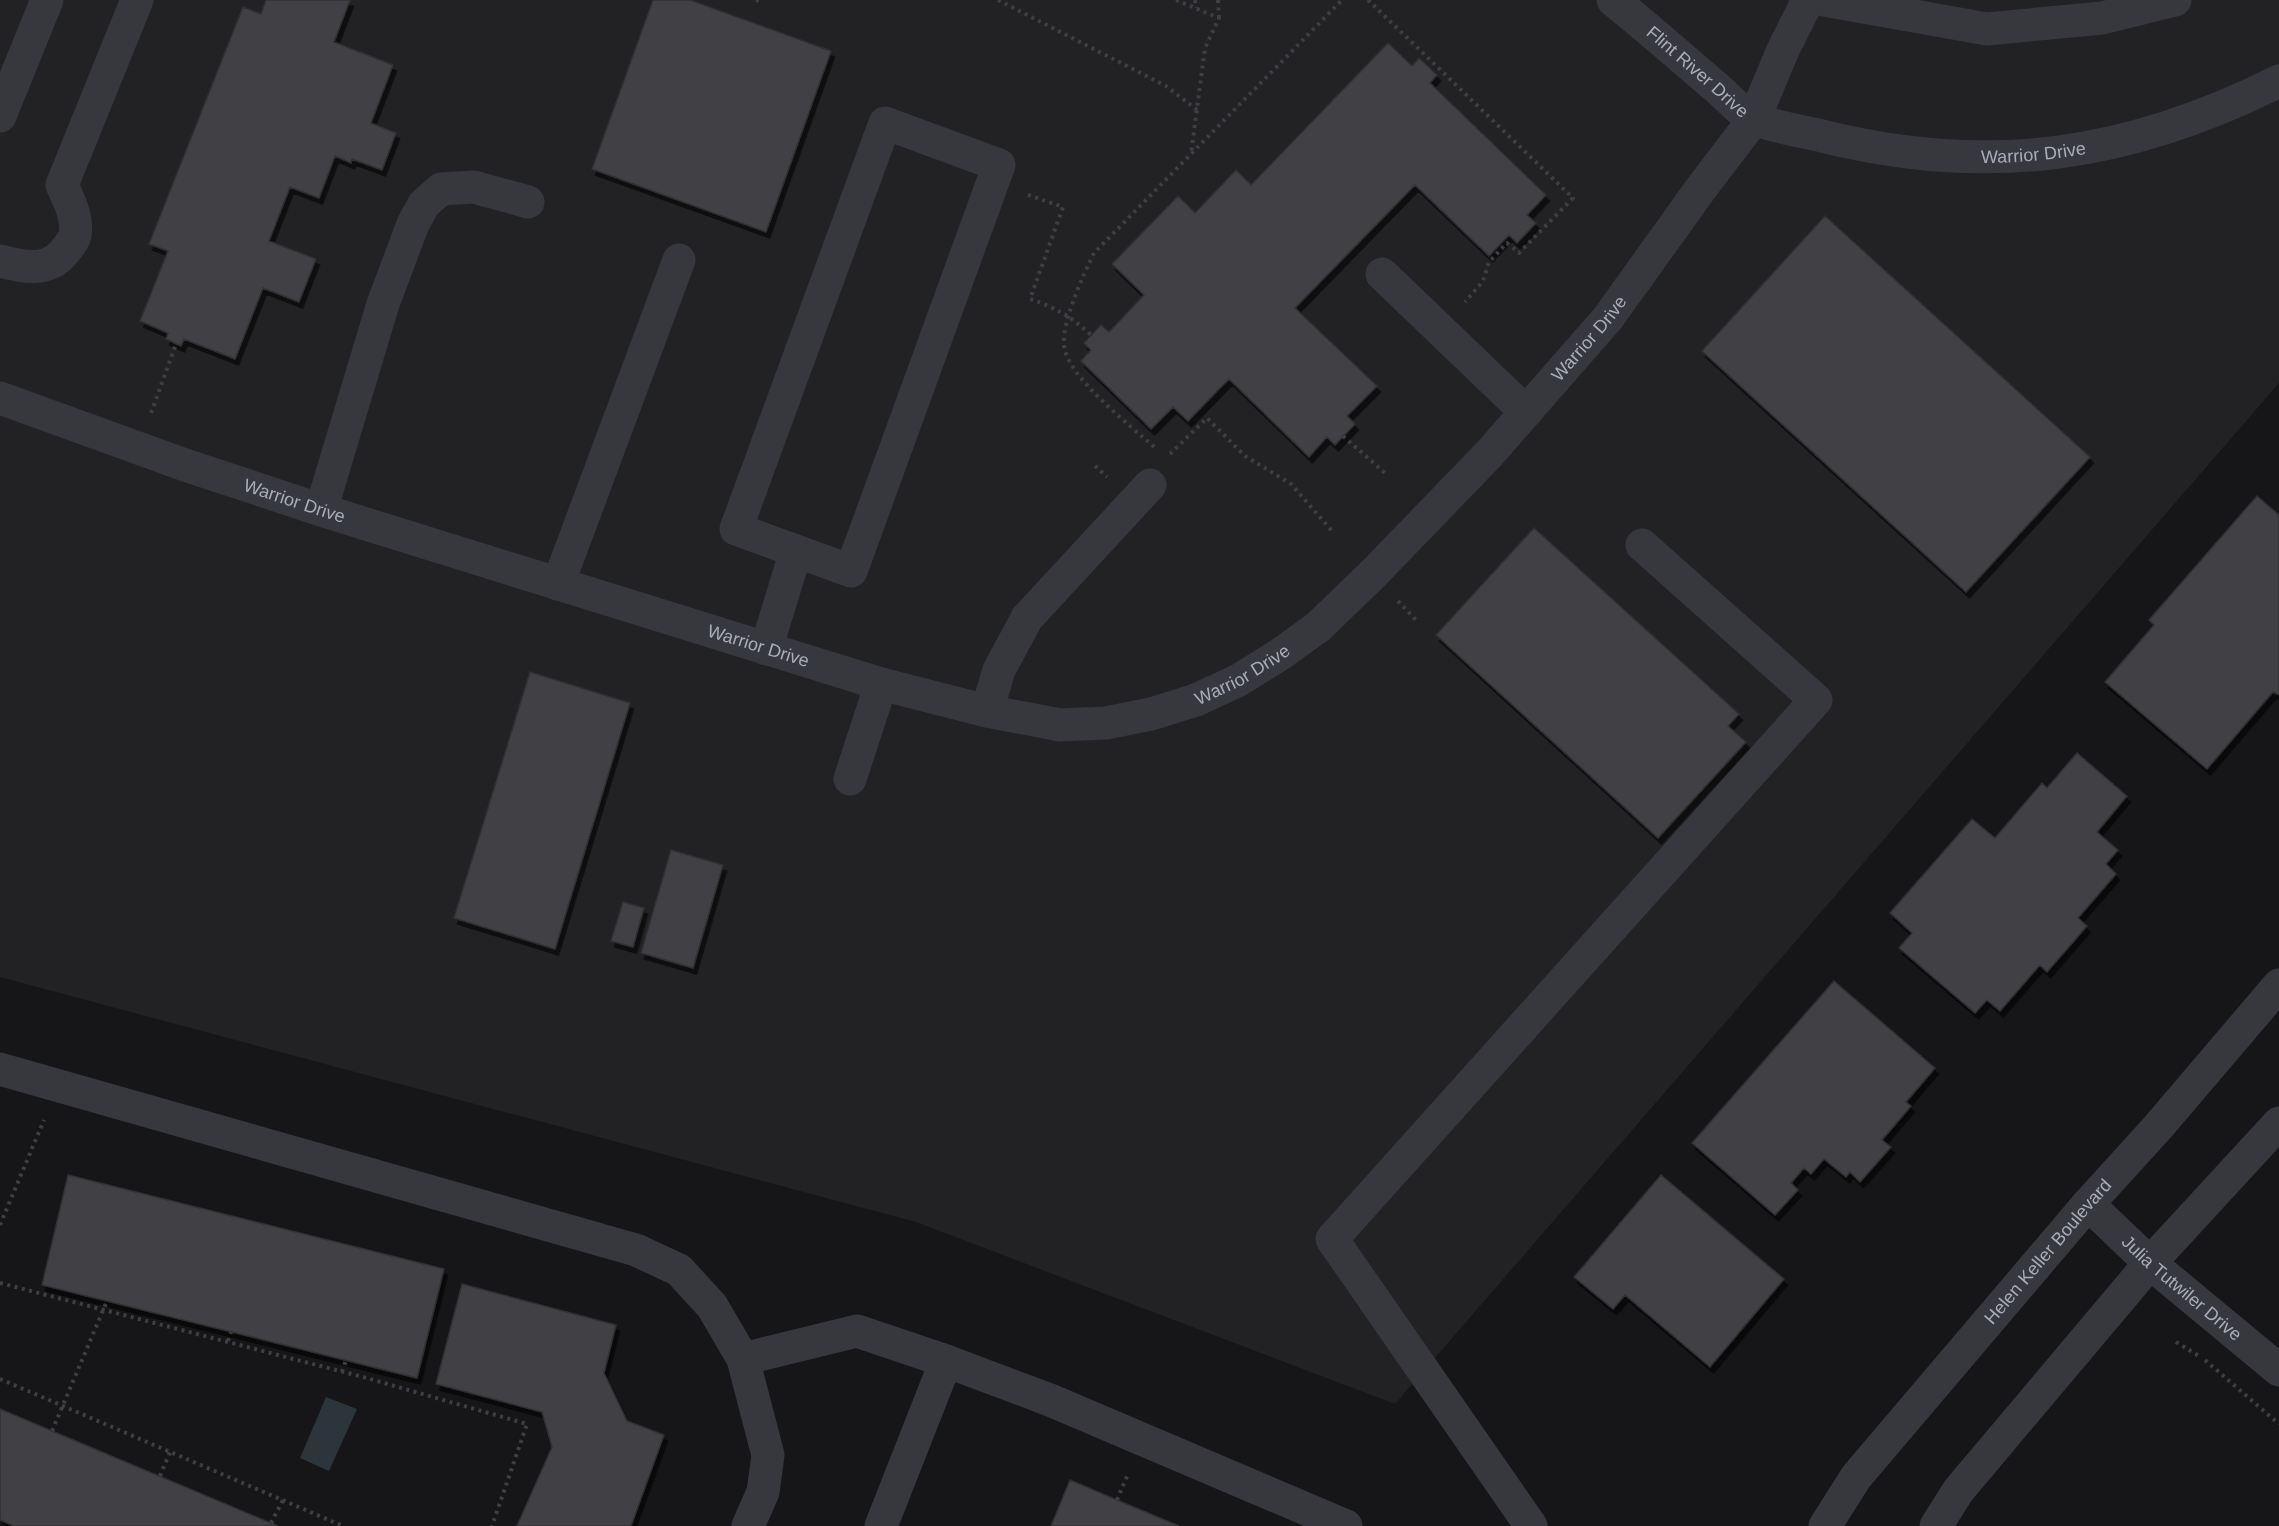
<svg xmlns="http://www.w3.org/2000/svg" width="2279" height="1526" font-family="Arial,sans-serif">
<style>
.built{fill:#222225}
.water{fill:#2c353c}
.building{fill:#404145;stroke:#303034;stroke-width:1.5;filter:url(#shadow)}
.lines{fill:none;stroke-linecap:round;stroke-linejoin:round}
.path{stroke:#3d3f44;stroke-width:4;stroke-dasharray:3 4.5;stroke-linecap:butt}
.minor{stroke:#37383d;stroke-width:33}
.labels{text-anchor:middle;stroke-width:6;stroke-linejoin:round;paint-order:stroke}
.street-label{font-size:18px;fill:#a8adb8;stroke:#111113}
</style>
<defs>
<filter id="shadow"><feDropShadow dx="3.5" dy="6" stdDeviation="0" flood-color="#0009"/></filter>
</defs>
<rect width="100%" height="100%" fill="#161618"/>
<!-- built -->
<path class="built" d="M0 0H2279V383L1395 1404 916 1222 0 977Z"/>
<!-- water -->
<path class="water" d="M326 1397 357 1409 329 1471 300 1458Z"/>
<!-- building -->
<path class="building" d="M266 0H350L334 42 393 65 371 123 396 133 382 170 352 159 351 163 335 156 319 198 290 187 269 241 316 259 299 302 263 288 235 359 184 339 181 346 166 339 168 333 140 321 168 251 149 244 243 7 261 14Z
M653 0H690L831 51 766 232 592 169Z
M1388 43 1412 66 1419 58 1437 75 1430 83 1546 195 1527 215 1536 223 1517 243 1509 235 1489 256 1415 185 1295 308 1377 386 1347 416 1355 424 1335 445 1327 437 1309 457 1229 379 1188 421 1173 407 1151 429 1081 361 1091 350 1084 343 1101 325 1109 332 1144 295 1112 264 1178 196 1195 213 1236 170 1251 185Z
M1825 216 2090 457 1966 592 1702 351Z
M2257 496 2279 515V695L2273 692 2207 769 2105 682 2154 625 2149 620Z
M1534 528 1739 714 1728 726 1746 742 1658 838 1436 635Z
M530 672 630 703 555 949 454 918Z
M2077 753 2127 796 2097 832 2118 850 2106 864 2116 874 2078 918 2087 926 2047 972 2040 965 2000 1011 1987 1000 1975 1013 1899 948 1912 933 1890 913 1972 819 1995 838 2042 783 2047 788Z
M671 850 723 865 693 968 641 953Z
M623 902 644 908 633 947 611 941Z
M1834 981 1935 1068 1906 1102 1911 1106 1882 1140 1891 1147 1860 1182 1850 1172 1846 1177 1824 1159 1811 1174 1804 1168 1791 1183 1798 1190 1775 1215 1692 1143Z
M68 1175 444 1269 417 1378 42 1285Z
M1661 1175 1784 1279 1710 1367 1625 1295 1613 1309 1574 1277Z
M462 1284 616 1325 604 1373 627 1421 664 1435 631 1526H517L552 1447 542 1412 436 1384Z
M0 1409 52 1431 278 1526H14L0 1520Z
M1070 1480 1117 1500 1179 1526H1051Z"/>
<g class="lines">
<!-- path -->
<path class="path" d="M756 0 761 2 762 0
M998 0 1166 86 1197 110
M1176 0 1219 18 1205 48 1191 154
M1195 0 1196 8
M1218 0 1219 18
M1368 0 1573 198 1519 253 1507 243 1489 262 1483 281 1465 302
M1028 195 1063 207 1030 299C1058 309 1069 315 1091 335
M151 413 176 344
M1343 436 1385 473
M1154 447C1130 425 1066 376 1064 345 1062 321 1083 276 1094 253L1342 0
M1170 454 1207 418 1245 456 1291 484 1332 531
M1095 466 1107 477
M1398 601 1416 620
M0 1225 44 1120
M0 1283 363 1377 527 1424 492 1526
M228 1341 231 1332
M2176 1342 2199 1356
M2205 1360 2279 1424
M342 1372 346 1360
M0 1379 343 1526
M52 1431 107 1301
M160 1476 170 1452
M1117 1500 1128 1474
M271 1523 283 1500"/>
<!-- minor -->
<g class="minor">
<path id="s1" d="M1613 0C1648 28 1682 58 1717 88 1727 97 1743 114 1755 119 1772 127 1807 132 1826 137 1990 177 2129 156 2279 81"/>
<path d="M1824 0 1987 29 2102 18 2175 0"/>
<path d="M0 116 47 0"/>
<path d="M0 261C26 268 51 273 68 247 70 244 75 239 75 235 78 218 69 200 62 185L137 0"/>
<path d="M1382 274 1526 412"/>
<path id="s2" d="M0 398 185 465 321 510 881 684 987 711 1060 725 1106 723 1151 714 1196 700 1239 680 1279 655 1318 627 1373 574 1489 454 1608 318 1702 187 1754 119 1783 50 1808 0"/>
<path d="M321 510 383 304 413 224 424 204 441 189 474 187 528 202"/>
<path d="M558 584 679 260"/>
<path d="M766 649 796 551 851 571 999 165 885 123 736 529 796 551"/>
<path d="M987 711 999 670 1027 618 1150 485"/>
<path d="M850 779 881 684"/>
<path d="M0 1069 636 1250 679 1270 712 1306 743 1359 768 1455 763 1492 748 1526"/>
<path id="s3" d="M2088 1204 2150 1263 2279 1370"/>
<path d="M743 1359 857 1331 946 1361"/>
<path d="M881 1526 946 1361 1050 1400 1346 1526"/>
<path d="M1531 1526 1332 1239 1816 700 1642 545"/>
<path id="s4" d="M1825 1526 1856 1477 2088 1204 2158 1127 2279 985"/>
<path d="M1936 1526 1958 1491 2150 1263 2279 1123"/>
</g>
</g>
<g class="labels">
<!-- street labels -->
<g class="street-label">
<text dy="6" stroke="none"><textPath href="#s1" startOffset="111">Flint River Drive</textPath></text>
<text dy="6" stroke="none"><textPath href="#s1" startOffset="468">Warrior Drive</textPath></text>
<text dy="6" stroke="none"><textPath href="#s2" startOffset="1788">Warrior Drive</textPath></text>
<text dy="6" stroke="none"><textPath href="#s2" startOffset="312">Warrior Drive</textPath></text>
<text dy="6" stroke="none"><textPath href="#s2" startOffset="798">Warrior Drive</textPath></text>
<text dy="6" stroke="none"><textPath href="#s2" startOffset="1302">Warrior Drive</textPath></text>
<text dy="6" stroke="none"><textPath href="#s4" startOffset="354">Helen Keller Boulevard</textPath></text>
<text dy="6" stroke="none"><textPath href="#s3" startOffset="126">Julia Tutwiler Drive</textPath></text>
</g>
</g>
</svg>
